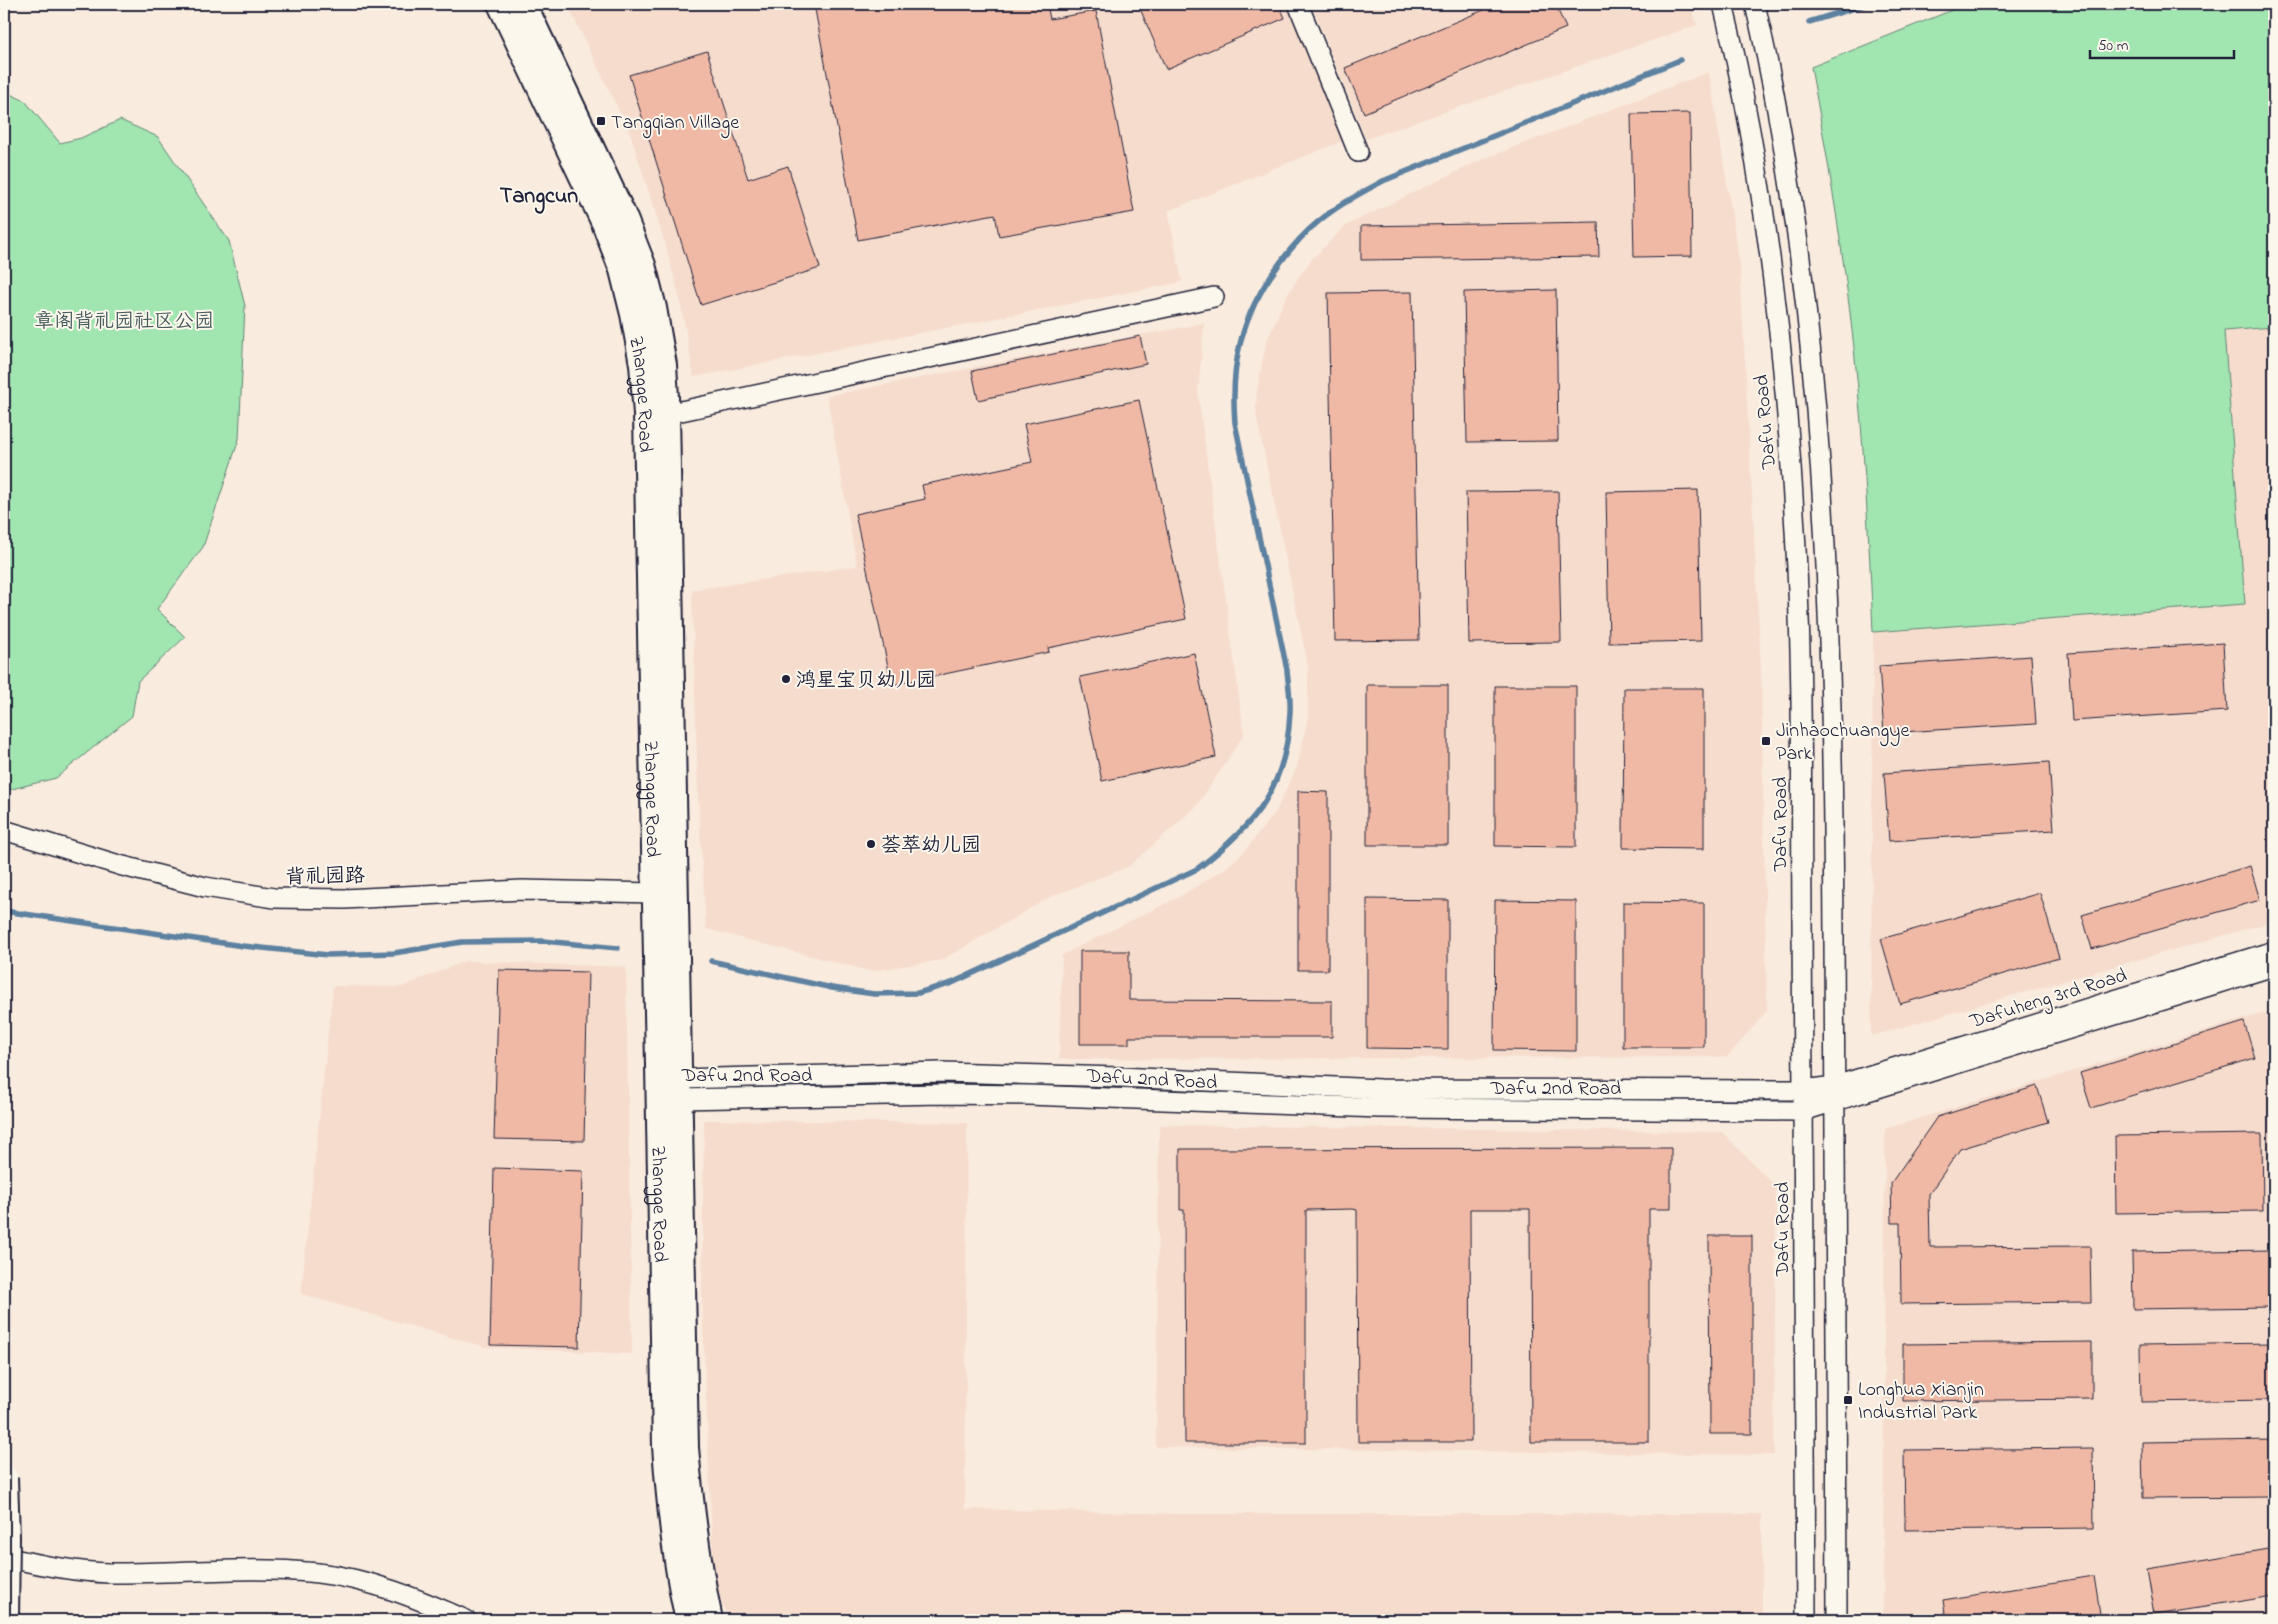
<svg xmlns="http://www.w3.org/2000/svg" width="2278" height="1624" font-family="'Indie Flower','LXGW WenKai TC',sans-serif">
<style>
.built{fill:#f6dccd}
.green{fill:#a1e5b0;stroke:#628476}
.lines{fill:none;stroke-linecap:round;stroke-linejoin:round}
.stream{stroke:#5d81a0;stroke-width:5.5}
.building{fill:#f0b9a5;stroke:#22223b}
.minor-casing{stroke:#22223b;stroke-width:22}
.major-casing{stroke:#22223b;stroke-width:28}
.minor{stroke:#fbf7ec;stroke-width:19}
.major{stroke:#fbf7ec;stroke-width:24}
.highway-bridge-casing{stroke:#22223b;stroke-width:30;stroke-linecap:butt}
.highway-bridge{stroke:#fbf7ec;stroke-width:26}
.poi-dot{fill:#22223b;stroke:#fbf7ec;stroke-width:2}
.labels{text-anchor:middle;stroke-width:4;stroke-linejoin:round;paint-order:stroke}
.poi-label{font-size:20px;fill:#22223b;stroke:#fbf7ec;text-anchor:start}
.park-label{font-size:20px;fill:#485c5e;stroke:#fbf7ec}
.street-label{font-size:20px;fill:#22223b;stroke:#fbf7ec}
.quarter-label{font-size:22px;font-weight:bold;fill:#22223b;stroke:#fbf7ec}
</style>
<rect width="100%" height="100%" fill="#f9ebde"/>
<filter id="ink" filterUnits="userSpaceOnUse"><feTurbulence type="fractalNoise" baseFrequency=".02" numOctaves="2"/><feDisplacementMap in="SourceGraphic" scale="10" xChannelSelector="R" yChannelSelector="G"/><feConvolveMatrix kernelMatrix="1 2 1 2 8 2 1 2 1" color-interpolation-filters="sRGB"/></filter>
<g filter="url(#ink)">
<!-- built -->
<path class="built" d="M567 4H1289L1345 140 1168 211 1182 282 694 377 680 299 665 243 630 133Z
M1311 4H1691L1697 25 1366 139Z
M1709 72 1740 266 1761 669 1767 1011 1727 1057 1059 1059 1062 955 1179 897 1223 870 1243 853 1275 813 1297 767 1308 717V666L1256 414 1257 390 1266 343 1285 299 1298 278 1312 259 1347 225 1481 160Z
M1204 323 1198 394 1244 734 1197 806 1128 867 1052 896 942 960 870 971 706 929 698 793 692 590 857 566 827 396Z
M2274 327V921L1871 1036 1873 632 2245 604 2224 331Z
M465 961 626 967 632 1354 485 1347 301 1294 333 986 401 987Z
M2274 1010V1620H1883L1885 1129Z
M704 1120 967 1123 965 1509 1180 1514H1762V1620H729L714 1584 702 1301Z
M1159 1125 1722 1132 1776 1187 1774 1455 1156 1447Z"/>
<!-- green -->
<path class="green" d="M1967 4H2274V327L2224 331 2245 604 1873 632C1869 537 1864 443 1854 348 1844 254 1828 160 1811 67Z
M4 91 25 101 60 143 81 138 120 120 158 137 229 241 245 306 239 439 203 547 157 609 185 637 138 681 132 716 56 778 4 791Z"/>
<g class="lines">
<!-- stream -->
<path class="stream" d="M1809 22 1867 4
M4 911 243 946 328 955 394 953 462 942 543 941 618 948
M711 961 832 988 874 994 918 993 952 983 1197 869C1255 825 1287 788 1290 712 1291 698 1288 684 1287 670L1235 423C1230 361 1242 313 1280 263 1291 248 1304 233 1319 221 1338 205 1361 193 1383 181L1680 60"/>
</g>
<!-- building -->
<path class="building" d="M814 4H1047L1050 19 1096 11 1134 212 999 236 995 214 858 240Z
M1138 4H1279L1285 18 1166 69Z
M1498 4H1555L1566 28 1364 113 1345 68Z
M707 51 748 179 788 166 820 268 701 305 629 75Z
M1690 113 1692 256 1634 257 1631 114Z
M1598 222 1599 257 1361 260V226Z
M1556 290 1558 441 1467 442 1464 292Z
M1412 292 1419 640 1335 641 1328 293Z
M1140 336 1146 364 978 400 972 371Z
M1139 400 1186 619 1048 648 1049 652 892 685 855 514 925 499 922 485 1032 462 1024 424Z
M1698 490 1701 641 1609 643 1606 492Z
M1558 491 1561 642 1469 643 1466 492Z
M2223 643 2227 711 2072 721 2068 653Z
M1194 653 1216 757 1102 781 1080 677Z
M2031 656 2036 724 1884 733 1879 666Z
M1367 685H1448V845H1367Z
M1495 686H1576V847L1495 846Z
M1624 688H1704V849L1623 848Z
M2049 762 2054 830 1889 841 1884 773Z
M1298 791 1328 792V970H1298Z
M2250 866 2260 900 2092 949 2082 915Z
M2040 893 2059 958 1900 1004 1881 939Z
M1367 899 1448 900V1049L1367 1048Z
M1495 900 1576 901V1051L1494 1050Z
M1623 902 1704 903V1047H1623Z
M1080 951H1129V1000L1332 1001V1037H1129V1044H1080Z
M499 970 588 972 584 1141 494 1139Z
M2244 1022 2255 1058 2091 1108 2080 1073Z
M2037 1086 2048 1122 1960 1149 1929 1194 1930 1247 2090 1246 2091 1302 1901 1304 1900 1223H1892L1891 1183 1937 1117Z
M2262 1134 2263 1211 2116 1213 2115 1136Z
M1671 1148V1209H1649V1442H1531L1530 1209H1470L1471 1442H1358L1357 1210 1353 1209 1306 1210V1443H1185L1184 1210H1180V1149Z
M494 1168 583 1171 579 1347 490 1345Z
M1709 1236H1752V1434H1710Z
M2274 1250V1307L2133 1309 2132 1252Z
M2092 1342V1399L1903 1401V1344Z
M2274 1343V1400L2141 1402 2140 1345Z
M2274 1440V1497L2143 1498 2142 1442Z
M2093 1448 2094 1528 1905 1530 1904 1450Z
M2274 1548V1596L2155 1615 2147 1569Z
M2094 1576 2101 1620H1946L1943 1600Z"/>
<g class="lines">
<!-- minor casing -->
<g class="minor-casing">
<path id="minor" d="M1298 4 1358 152
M1723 4C1768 188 1788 379 1797 569 1803 685 1801 802 1802 919 1803 1153 1805 1387 1806 1620
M1755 4C1826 309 1832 624 1834 936 1836 1164 1836 1392 1837 1620
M667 414 1214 297
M4 830 119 865 205 887 274 898 344 899 522 890 654 893
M668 1084 679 1079 941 1072 1119 1077 1380 1089 1803 1090 1835 1086 2274 951
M669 1094 679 1099 943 1094 1028 1095 1380 1108 1803 1111 2274 966
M4 1557C38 1564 74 1572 109 1573 179 1574 248 1565 318 1573 370 1579 419 1599 466 1620"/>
</g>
<!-- major casing -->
<g class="major-casing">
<g id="major">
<path id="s1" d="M500 4 604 223 622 270 633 314 642 364 646 414 665 1446C669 1505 675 1563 688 1620"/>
<path d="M524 4 623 214 643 265 654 308 664 365 667 414 686 1448C691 1506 698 1563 710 1620"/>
</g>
</g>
<!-- minor -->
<use href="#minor" class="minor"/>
<!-- major -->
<use href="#major" class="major"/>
<!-- highway-bridge casing -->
<g class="highway-bridge-casing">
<path id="highway-bridge" d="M4 1478 6 1537 5 1620"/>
</g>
<!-- highway-bridge -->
<use href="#highway-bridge" class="highway-bridge"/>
</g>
</g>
<!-- markers -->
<g class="poi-dot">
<rect x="596" y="116" width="10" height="10" rx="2.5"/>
<circle cx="786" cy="679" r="5"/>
<rect x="1761" y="736" width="10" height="10" rx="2.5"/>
<circle cx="871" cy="844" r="5"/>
<rect x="1843" y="1395" width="10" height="10" rx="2.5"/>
</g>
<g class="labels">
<!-- poi labels -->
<g class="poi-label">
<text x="611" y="128">Tangqian Village</text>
<text x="796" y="686">鸿星宝贝幼儿园</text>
<text x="1776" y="736">Jinhaochuangye<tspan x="1776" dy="23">Park</tspan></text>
<text x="881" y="851">荟萃幼儿园</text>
<text x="1858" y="1395">Longhua Xianjin<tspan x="1858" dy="23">Industrial Park</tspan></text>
</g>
<!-- park labels -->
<g class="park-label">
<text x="124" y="327">章阁背礼园社区公园</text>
</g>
<!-- street labels -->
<g class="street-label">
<text dy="7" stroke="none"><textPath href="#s1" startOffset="419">Zhangge Road</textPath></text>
<text transform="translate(1764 422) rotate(-95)" y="7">Dafu Road</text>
<text dy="7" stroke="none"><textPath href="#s1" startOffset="824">Zhangge Road</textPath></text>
<text transform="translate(1779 824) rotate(-90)" y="7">Dafu Road</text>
<text transform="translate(325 875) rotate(-1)" y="7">背礼园路</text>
<text transform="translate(2048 997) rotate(-17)" y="7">Dafuheng 3rd Road</text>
<text x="747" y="1081">Dafu 2nd Road</text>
<text transform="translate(1152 1078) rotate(3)" y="7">Dafu 2nd Road</text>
<text x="1556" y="1094">Dafu 2nd Road</text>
<text dy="7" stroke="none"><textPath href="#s1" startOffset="1229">Zhangge Road</textPath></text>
<text transform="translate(1781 1229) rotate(-90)" y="7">Dafu Road</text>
</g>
<!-- quarter labels -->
<g class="quarter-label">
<text x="539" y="202">Tangcun</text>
</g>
</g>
<!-- margin -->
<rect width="2278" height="1624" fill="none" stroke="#fbf7ec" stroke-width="20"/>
<rect x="10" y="10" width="2258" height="1604" fill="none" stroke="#22223b" stroke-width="2" filter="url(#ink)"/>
<!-- scale -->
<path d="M2090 50v8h144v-8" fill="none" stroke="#22223b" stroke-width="2.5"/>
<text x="2098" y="50" font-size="15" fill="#22223b" stroke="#fbf7ec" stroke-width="4" paint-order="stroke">50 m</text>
</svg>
